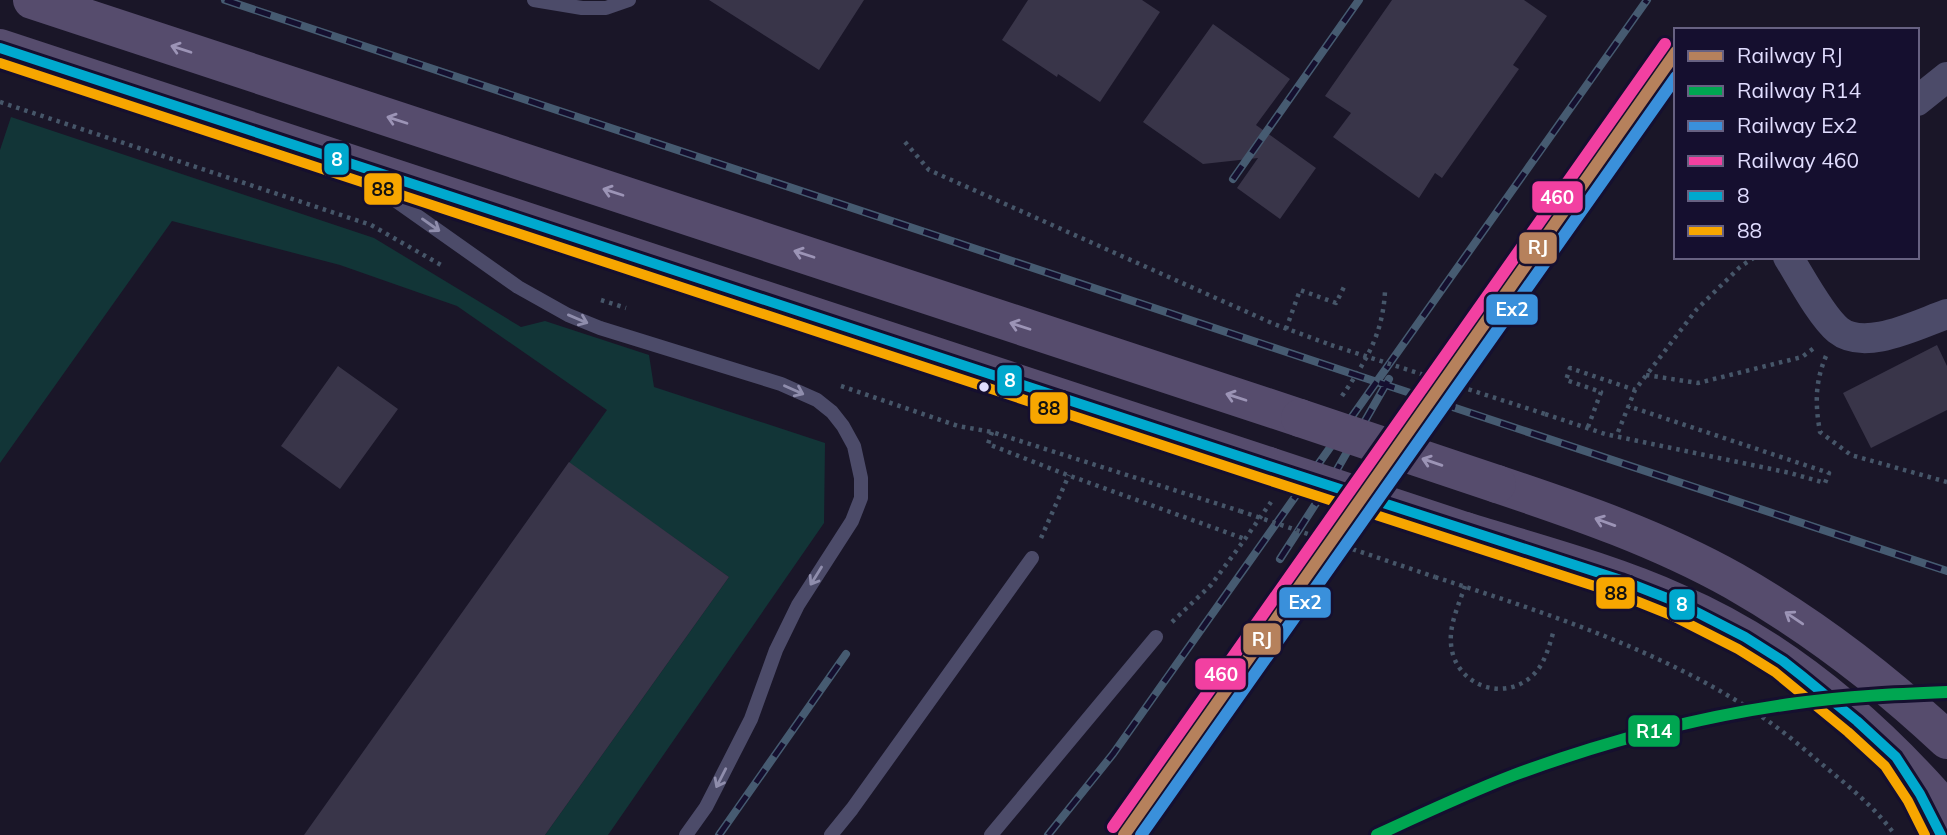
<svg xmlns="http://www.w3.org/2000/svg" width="1947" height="835" font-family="Mulish,sans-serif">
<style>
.green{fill:#123537}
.building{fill:#393549}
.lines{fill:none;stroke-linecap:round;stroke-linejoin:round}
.path{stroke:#465669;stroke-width:4.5;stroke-dasharray:3.5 5;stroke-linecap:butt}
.lane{stroke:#4c4b69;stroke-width:14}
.street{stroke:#4c4b69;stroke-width:30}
.primary{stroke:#564c6d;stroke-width:38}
.rail-casing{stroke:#465b71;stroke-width:8}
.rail{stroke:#150f2f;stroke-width:5;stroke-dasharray:16;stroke-linecap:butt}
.path-bridge{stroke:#465669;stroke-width:4.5;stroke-dasharray:3.5 5;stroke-linecap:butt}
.primary-bridge{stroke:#564c6d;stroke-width:38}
.bus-1-casing{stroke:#150f2f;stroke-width:16}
.bus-2-casing{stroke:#150f2f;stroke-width:16}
.bus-1{stroke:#00a9ce;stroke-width:10}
.bus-2{stroke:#f7a600;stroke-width:10}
.rail-1-casing{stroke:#150f2f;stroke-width:18}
.rail-2-casing{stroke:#150f2f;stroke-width:18}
.rail-3-casing{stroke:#150f2f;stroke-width:18}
.rail-4-casing{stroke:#150f2f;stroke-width:18}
.rail-1{stroke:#b6815c;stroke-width:12}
.rail-2{stroke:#00a651;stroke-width:12}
.rail-3{stroke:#3a90db;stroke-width:12}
.rail-4{stroke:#f240a1;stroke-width:12}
.oneway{stroke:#9c94b6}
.oneway2{stroke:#8f8dac}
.bus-dot{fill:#e1ddff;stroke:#150f2f;stroke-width:2.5}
.line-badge{stroke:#150f2f;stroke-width:2.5}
.badge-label{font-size:19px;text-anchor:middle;font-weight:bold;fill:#fff}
.pale-badge-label{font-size:19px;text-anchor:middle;font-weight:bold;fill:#111}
</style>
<rect width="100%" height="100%" fill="#1a1628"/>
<!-- green -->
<path class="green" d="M11 117 374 238 521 327 545 321 649 355 654 387 825 443 824 523 608 835H545L729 577 569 463 607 410 457 306 340 265 172 221 0 463V150Z"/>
<!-- building -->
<path class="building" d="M709 0H864L819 70Z
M1028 0H1142L1160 12 1100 102 1058 74 1057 77 1002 40Z
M1392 0H1524L1547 16 1513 65 1519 69 1442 178 1435 173 1419 198 1333 137 1351 113 1325 96Z
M1213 24 1290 79 1256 125 1316 168 1280 219 1237 188 1258 158 1203 164 1143 122Z
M1937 345 1947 366V410L1871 448 1843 393Z
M338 366 398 409 340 489 281 446Z
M569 462 729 577 545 835H304Z"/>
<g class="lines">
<!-- path -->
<path class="path" d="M0 102 371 225 441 265
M905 142 929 170 1274 324 1331 345
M601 300 626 308
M1286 329 1300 290 1336 303 1345 285
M1826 356C1815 382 1815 404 1820 432L1851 455 1947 482
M1646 375 1698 383 1802 357 1814 348
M841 386 958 426 992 432 1240 511
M1342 396C1366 361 1383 334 1385 291
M1545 414 1605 434 1790 473 1825 483 1829 473 1628 406
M1588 427 1601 392 1566 380 1570 368 1635 390
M992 432 988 444 1062 473 1245 539
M1618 432 1635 390 1697 309 1740 267 1755 257
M1041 538 1069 475
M1435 577C1549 614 1668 652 1768 721 1785 733 1802 747 1818 761 1846 784 1874 806 1895 835
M1465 586C1459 604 1449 625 1451 644 1454 683 1500 703 1531 677 1545 665 1549 646 1554 630
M1172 622 1211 585 1245 539 1271 502"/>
<!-- lane -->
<path class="lane" d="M534 0 582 8H606L629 0
M375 186 518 287 568 315 600 328 781 384 817 400 832 412 843 426 854 446 861 478V498L852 521 798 605 776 650 751 719 706 807 686 835
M1929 812 1941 835
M831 835 852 809 1032 558
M991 835 1156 637"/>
<!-- street -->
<path class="street" d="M1917 101 1947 77
M1788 257C1800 276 1821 316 1838 330 1865 352 1918 324 1947 314"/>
<!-- primary -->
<path class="primary" d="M32 0 1300 418
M0 48 1269 466
M1497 484C1578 511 1659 539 1734 581 1811 625 1882 679 1947 740
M1465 531C1536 553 1609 572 1676 602 1781 647 1872 725 1947 811"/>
<!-- rail casing -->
<g class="rail-casing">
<path id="rail" d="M225 0 1947 571
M1233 179 1359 0
M1280 559 1331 480 1389 379
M719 835 846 654
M1048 835 1113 754 1647 0"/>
</g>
<!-- rail -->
<use href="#rail" class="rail"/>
<!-- path-bridge -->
<path class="path-bridge" d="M1331 345 1545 414
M1240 511 1435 577"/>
<!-- primary-bridge -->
<path class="primary-bridge" d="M1300 418 1497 484
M1269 466 1465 531"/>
<!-- bus-1 casing -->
<g class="bus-1-casing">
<path id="bus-1" d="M0 48 1269 466 1621 580 1677 602 1745 637 1783 661 1802 676 1857 721 1896 757 1920 794 1941 835"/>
</g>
<!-- bus-2 casing -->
<g class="bus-2-casing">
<path id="bus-2" d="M0 63 1265 479 1616 593 1671 615 1738 649 1775 672 1848 732 1885 766 1908 801 1925 835"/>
</g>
<!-- bus-1 -->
<use href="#bus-1" class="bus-1"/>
<!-- bus-2 -->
<use href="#bus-2" class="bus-2"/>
<!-- rail-1 casing -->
<g class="rail-1-casing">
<path id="rail-1" d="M1124 835 1676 52"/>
</g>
<!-- rail-2 casing -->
<g class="rail-2-casing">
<path id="rail-2" d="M1377 835C1422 814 1467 793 1514 775 1606 741 1701 716 1798 703 1847 696 1897 694 1947 692"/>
</g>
<!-- rail-3 casing -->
<g class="rail-3-casing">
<path id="rail-3" d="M1141 835 1676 77"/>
</g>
<!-- rail-4 casing -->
<g class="rail-4-casing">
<path id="rail-4" d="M1113 827 1665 44"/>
</g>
<!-- rail-1 -->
<use href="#rail-1" class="rail-1"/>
<!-- rail-2 -->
<use href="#rail-2" class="rail-2"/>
<!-- rail-3 -->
<use href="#rail-3" class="rail-3"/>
<!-- rail-4 -->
<use href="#rail-4" class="rail-4"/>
</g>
<!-- one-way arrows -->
<defs><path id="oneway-shaft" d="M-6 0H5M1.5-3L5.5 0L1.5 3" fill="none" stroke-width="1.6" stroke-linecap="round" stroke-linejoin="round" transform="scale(1.75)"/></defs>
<g class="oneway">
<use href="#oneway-shaft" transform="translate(181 49) rotate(-162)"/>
<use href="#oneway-shaft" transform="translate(397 120) rotate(-162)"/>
<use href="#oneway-shaft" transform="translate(613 192) rotate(-162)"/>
<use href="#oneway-shaft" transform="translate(804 254) rotate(-162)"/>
<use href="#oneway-shaft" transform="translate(1020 326) rotate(-162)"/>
<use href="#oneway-shaft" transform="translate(1236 397) rotate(-162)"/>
<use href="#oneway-shaft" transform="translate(1432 462) rotate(-161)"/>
<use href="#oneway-shaft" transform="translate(1605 522) rotate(-160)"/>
<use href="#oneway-shaft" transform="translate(1794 618) rotate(-146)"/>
</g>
<g class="oneway2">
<use href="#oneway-shaft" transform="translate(431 225) rotate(35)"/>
<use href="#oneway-shaft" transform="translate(578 319) rotate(23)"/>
<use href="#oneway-shaft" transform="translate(794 390) rotate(24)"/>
<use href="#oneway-shaft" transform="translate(816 576) rotate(122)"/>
<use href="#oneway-shaft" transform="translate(721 778) rotate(117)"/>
</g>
<!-- markers -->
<circle class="bus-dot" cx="984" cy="387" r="6"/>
<g class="line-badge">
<rect x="323" y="142" width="27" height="34" rx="7" fill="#00a9ce"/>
<rect x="363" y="172" width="40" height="34" rx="7" fill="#f7a600"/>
<rect x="1531" y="180" width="53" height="34" rx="7" fill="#f240a1"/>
<rect x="1518" y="231" width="40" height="34" rx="7" fill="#b6815c"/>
<rect x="1485" y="293" width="54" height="33" rx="7" fill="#3a90db"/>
<rect x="996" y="364" width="27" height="33" rx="7" fill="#00a9ce"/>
<rect x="1029" y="391" width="40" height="34" rx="7" fill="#f7a600"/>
<rect x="1595" y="576" width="41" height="34" rx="7" fill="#f7a600"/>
<rect x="1278" y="586" width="54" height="33" rx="7" fill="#3a90db"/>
<rect x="1668" y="588" width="28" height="33" rx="7" fill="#00a9ce"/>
<rect x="1242" y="622" width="40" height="34" rx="7" fill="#b6815c"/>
<rect x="1194" y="657" width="53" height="34" rx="7" fill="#f240a1"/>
<rect x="1627" y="714" width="54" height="34" rx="7" fill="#00a651"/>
</g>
<g class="badge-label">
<text x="337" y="166">8</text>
<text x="1557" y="204">460</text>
<text x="1538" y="254">RJ</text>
<text x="1512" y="316">Ex2</text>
<text x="1010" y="387">8</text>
<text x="1305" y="609">Ex2</text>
<text x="1682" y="611">8</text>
<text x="1262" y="646">RJ</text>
<text x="1221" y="681">460</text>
<text x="1654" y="738">R14</text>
</g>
<g class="pale-badge-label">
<text x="383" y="196">88</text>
<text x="1049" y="415">88</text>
<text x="1616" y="600">88</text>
</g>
<!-- legend -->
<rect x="1674" y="28" width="245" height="231" fill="#150f2f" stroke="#676182" stroke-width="2"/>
<rect x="1688" y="51" width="35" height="10" fill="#b6815c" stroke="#676182" stroke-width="2"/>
<text x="1737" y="63" font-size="21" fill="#e1ddff">Railway RJ</text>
<rect x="1688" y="86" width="35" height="10" fill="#00a651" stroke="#676182" stroke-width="2"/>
<text x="1737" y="98" font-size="21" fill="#e1ddff">Railway R14</text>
<rect x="1688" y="121" width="35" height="10" fill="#3a90db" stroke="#676182" stroke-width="2"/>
<text x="1737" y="133" font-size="21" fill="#e1ddff">Railway Ex2</text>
<rect x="1688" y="156" width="35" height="10" fill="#f240a1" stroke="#676182" stroke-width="2"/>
<text x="1737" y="168" font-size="21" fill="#e1ddff">Railway 460</text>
<rect x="1688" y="191" width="35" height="10" fill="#00a9ce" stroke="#676182" stroke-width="2"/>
<text x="1737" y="203" font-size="21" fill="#e1ddff">8</text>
<rect x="1688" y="226" width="35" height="10" fill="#f7a600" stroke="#676182" stroke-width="2"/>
<text x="1737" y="238" font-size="21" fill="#e1ddff">88</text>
</svg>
